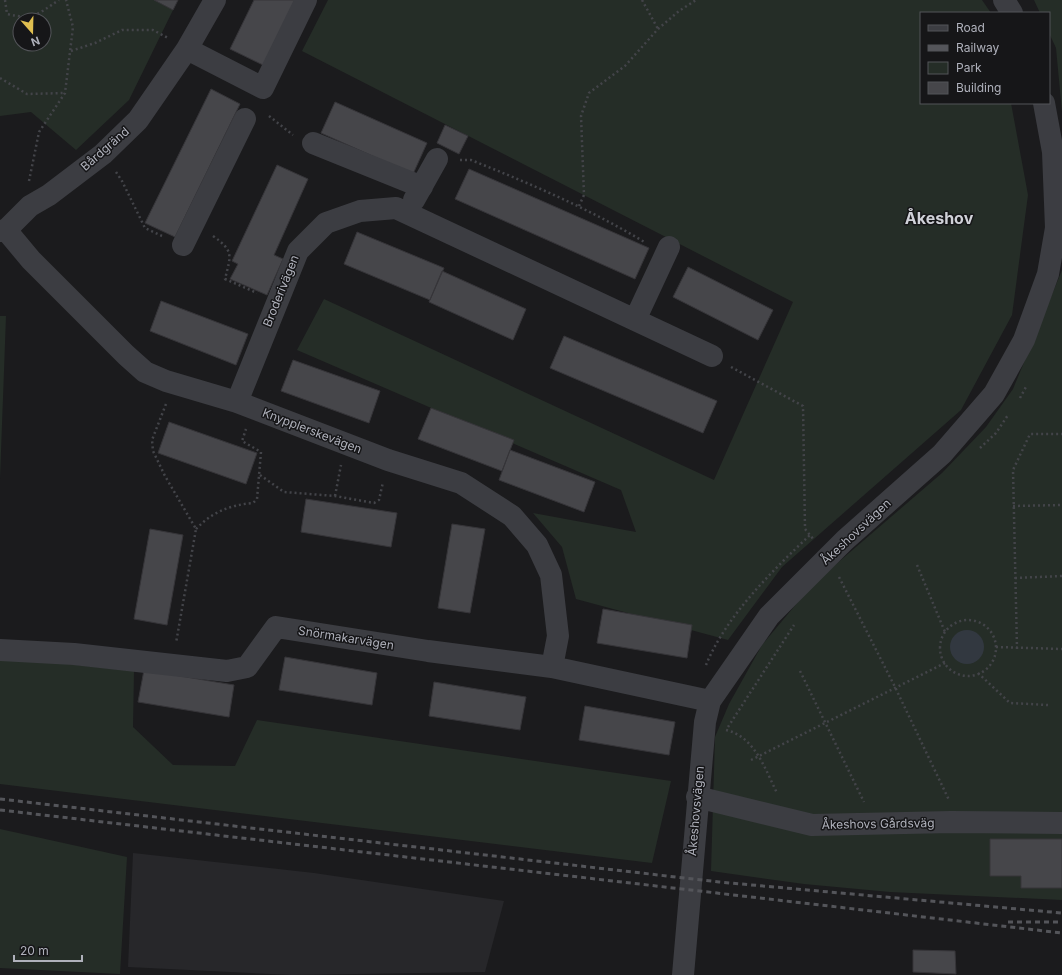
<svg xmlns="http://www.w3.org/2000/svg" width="1062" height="975" font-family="Inter,sans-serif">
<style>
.built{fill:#27272a}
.green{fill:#252d27;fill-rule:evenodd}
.water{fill:#323840}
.building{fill:#46464a;stroke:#363539}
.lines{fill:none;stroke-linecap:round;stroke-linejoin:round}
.path{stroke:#434449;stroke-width:2.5;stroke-dasharray:2 3;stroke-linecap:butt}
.street{stroke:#3c3d42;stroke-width:22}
.rail{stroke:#54555a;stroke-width:3;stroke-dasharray:5 4;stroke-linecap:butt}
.labels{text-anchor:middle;stroke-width:3;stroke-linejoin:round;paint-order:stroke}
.street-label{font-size:12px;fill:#afb1bb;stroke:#161618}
.district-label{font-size:16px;font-weight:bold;fill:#d0d1d8;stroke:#161618}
</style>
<rect width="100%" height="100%" fill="#1b1b1d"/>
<!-- built -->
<path class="built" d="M133 853 314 873 504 901 485 972 292 975 128 967Z"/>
<!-- green -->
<path class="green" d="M0 0H154L173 10 129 100 76 150 31 112 0 116ZM20 20H44V44H20Z
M328 0H982L991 13H921V103H1011L1028 195 1012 315 961 410 782 567 728 640 576 599 562 547 533 513 636 532 621 490 297 350 324 299 714 480 793 302 302 51Z
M1034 0H1062V112L1056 48 1049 33V13H1040Z
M1062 270V900L890 892 804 884 711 871 715 737 729 704 762 645 813 584 942 473 986 427 1013 389Z
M0 316H6L0 479Z
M10 658 134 671 133 727 173 765 235 766 257 720 671 781 652 863 0 784V659Z
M0 829 127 857 120 974 0 968Z"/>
<!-- water -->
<path class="water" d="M950 647a17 17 0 1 1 34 0a17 17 0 1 1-34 0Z"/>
<!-- building -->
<path class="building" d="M154 0H178L173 10Z
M254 0H297L265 66 230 49Z
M211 89 240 104 175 237 145 223Z
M335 102 427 143 413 174 321 133Z
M445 125 468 136 459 154 437 143Z
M277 165 308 179 274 255 283 259 267 295 230 279 238 264 232 261Z
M469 169 649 248 635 279 455 199Z
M357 232 444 268 430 300 344 264Z
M688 267 773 310 758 340 673 297Z
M442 271 526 309 513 340 429 302Z
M161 301 248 334 236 365 150 331Z
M564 336 717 401 703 433 550 368Z
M293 360 380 391 369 423 281 391Z
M431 408 514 440 502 471 418 439Z
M169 422 257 453 246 484 158 453Z
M510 450 595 482 584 512 499 480Z
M306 499 397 513 391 547 301 532Z
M452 524 485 529 470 613 438 608Z
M150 529 183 535 167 625 134 619Z
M603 609 692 625 687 658 597 643Z
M285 657 377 673 372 705 279 690Z
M144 670 234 685 229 717 138 702Z
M434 682 526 697 520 730 429 716Z
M585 706 675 722 669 755 579 740Z
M990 839H1062V888H1021V876H990Z
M913 950 955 951 956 974 913 972Z"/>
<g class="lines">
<!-- path -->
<path class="path" d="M5 0 7 14C34 20 38 14 59 0
M642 0 658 29
M71 51 95 43 122 30H153L168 38
M0 78 27 94 65 93
M269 116 293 135
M460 160H471C531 184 590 209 646 243
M116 172 122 181 145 228 162 236
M29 181 39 132 65 93 73 27 66 0
M579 206 584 195 581 116 589 93 625 66 658 29 679 11 696 0
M213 236C234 251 231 255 225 279L257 293
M731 367 803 406 805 529 814 540
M1020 398 1027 385
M166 404 152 440 153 451 165 476 196 529 176 643
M980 448 996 433 1008 415
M260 475 284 492 335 496 374 503 379 500 383 482
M335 496 341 465
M1013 506 1062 505
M196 529C212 512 230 505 253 503L257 499 261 452 242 441 246 429
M917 565 945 632
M839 577 895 687 949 800
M1015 578 1062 576
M940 648a28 28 0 1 1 56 0a28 28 0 1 1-56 0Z
M996 647 1062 649
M1017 649 1013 470 1030 434H1062
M706 665C726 616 772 571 810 535
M800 671 864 802
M978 673 1010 703 1048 705
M728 727 794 625
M726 730C755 737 765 769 777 793
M751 760 945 663"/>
<!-- street -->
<path class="street" d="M1004 0 1012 13
M187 49 263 88 306 0
M313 143 422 187
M414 200 437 159
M6 230 30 206 49 195 103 154 138 120 187 49 215 0
M0 231 6 230 31 260 126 355 145 372 166 381 237 402 388 460 461 483 512 516 537 545 551 575 558 636 552 667
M183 245 245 119
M635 320 669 247
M237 402 298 251 326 223 360 211 396 208 712 356
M0 650 74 654 227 671 247 667 276 627 428 651 552 667 710 701
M697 797 812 825 951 822 1062 823
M683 975 705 722 710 701 769 616 845 540 942 454 994 394 1024 340 1048 274 1056 228 1053 152 1044 103"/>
<!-- rail -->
<path class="rail" d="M0 799 719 882 1062 913
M0 810 1062 933
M1008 922H1062"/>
</g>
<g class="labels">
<!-- street labels -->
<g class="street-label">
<text transform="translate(105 149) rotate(-41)" y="4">Bårdgränd</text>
<text transform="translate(281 291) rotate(-68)" y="4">Broderivägen</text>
<text transform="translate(312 431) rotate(21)" y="4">Knypplerskevägen</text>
<text transform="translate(856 532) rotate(-43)" y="4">Åkeshovsvägen</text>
<text transform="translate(346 638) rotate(9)" y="4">Snörmakarvägen</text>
<text transform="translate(696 811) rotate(-85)" y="4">Åkeshovsvägen</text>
<text transform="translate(878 824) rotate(-1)" y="4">Åkeshovs Gårdsväg</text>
</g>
<!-- district labels -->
<g class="district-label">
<text x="939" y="224">Åkeshov</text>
</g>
</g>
<!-- legend -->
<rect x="920" y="12" width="130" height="92" fill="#161618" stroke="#535459"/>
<rect x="928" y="25" width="20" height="6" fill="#3c3d42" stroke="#535459"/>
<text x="956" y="32" font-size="12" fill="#afb1bb">Road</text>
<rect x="928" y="45" width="20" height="6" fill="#54555a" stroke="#535459"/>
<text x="956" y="52" font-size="12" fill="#afb1bb">Railway</text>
<rect x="928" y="62" width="20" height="12" fill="#252d27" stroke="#535459"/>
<text x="956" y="72" font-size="12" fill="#afb1bb">Park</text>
<rect x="928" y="82" width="20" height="12" fill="#46464a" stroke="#535459"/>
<text x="956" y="92" font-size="12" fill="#afb1bb">Building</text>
<!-- north arrow -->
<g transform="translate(32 32) rotate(160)"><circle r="19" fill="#161618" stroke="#535459"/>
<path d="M0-3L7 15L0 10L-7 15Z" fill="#e0bf50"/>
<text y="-6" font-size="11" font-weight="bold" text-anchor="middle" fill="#afb1bb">N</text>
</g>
<!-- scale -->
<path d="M14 955v6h68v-6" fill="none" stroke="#afb1bb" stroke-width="2"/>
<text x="20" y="955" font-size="12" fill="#afb1bb" stroke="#161618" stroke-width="3" paint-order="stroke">20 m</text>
</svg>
